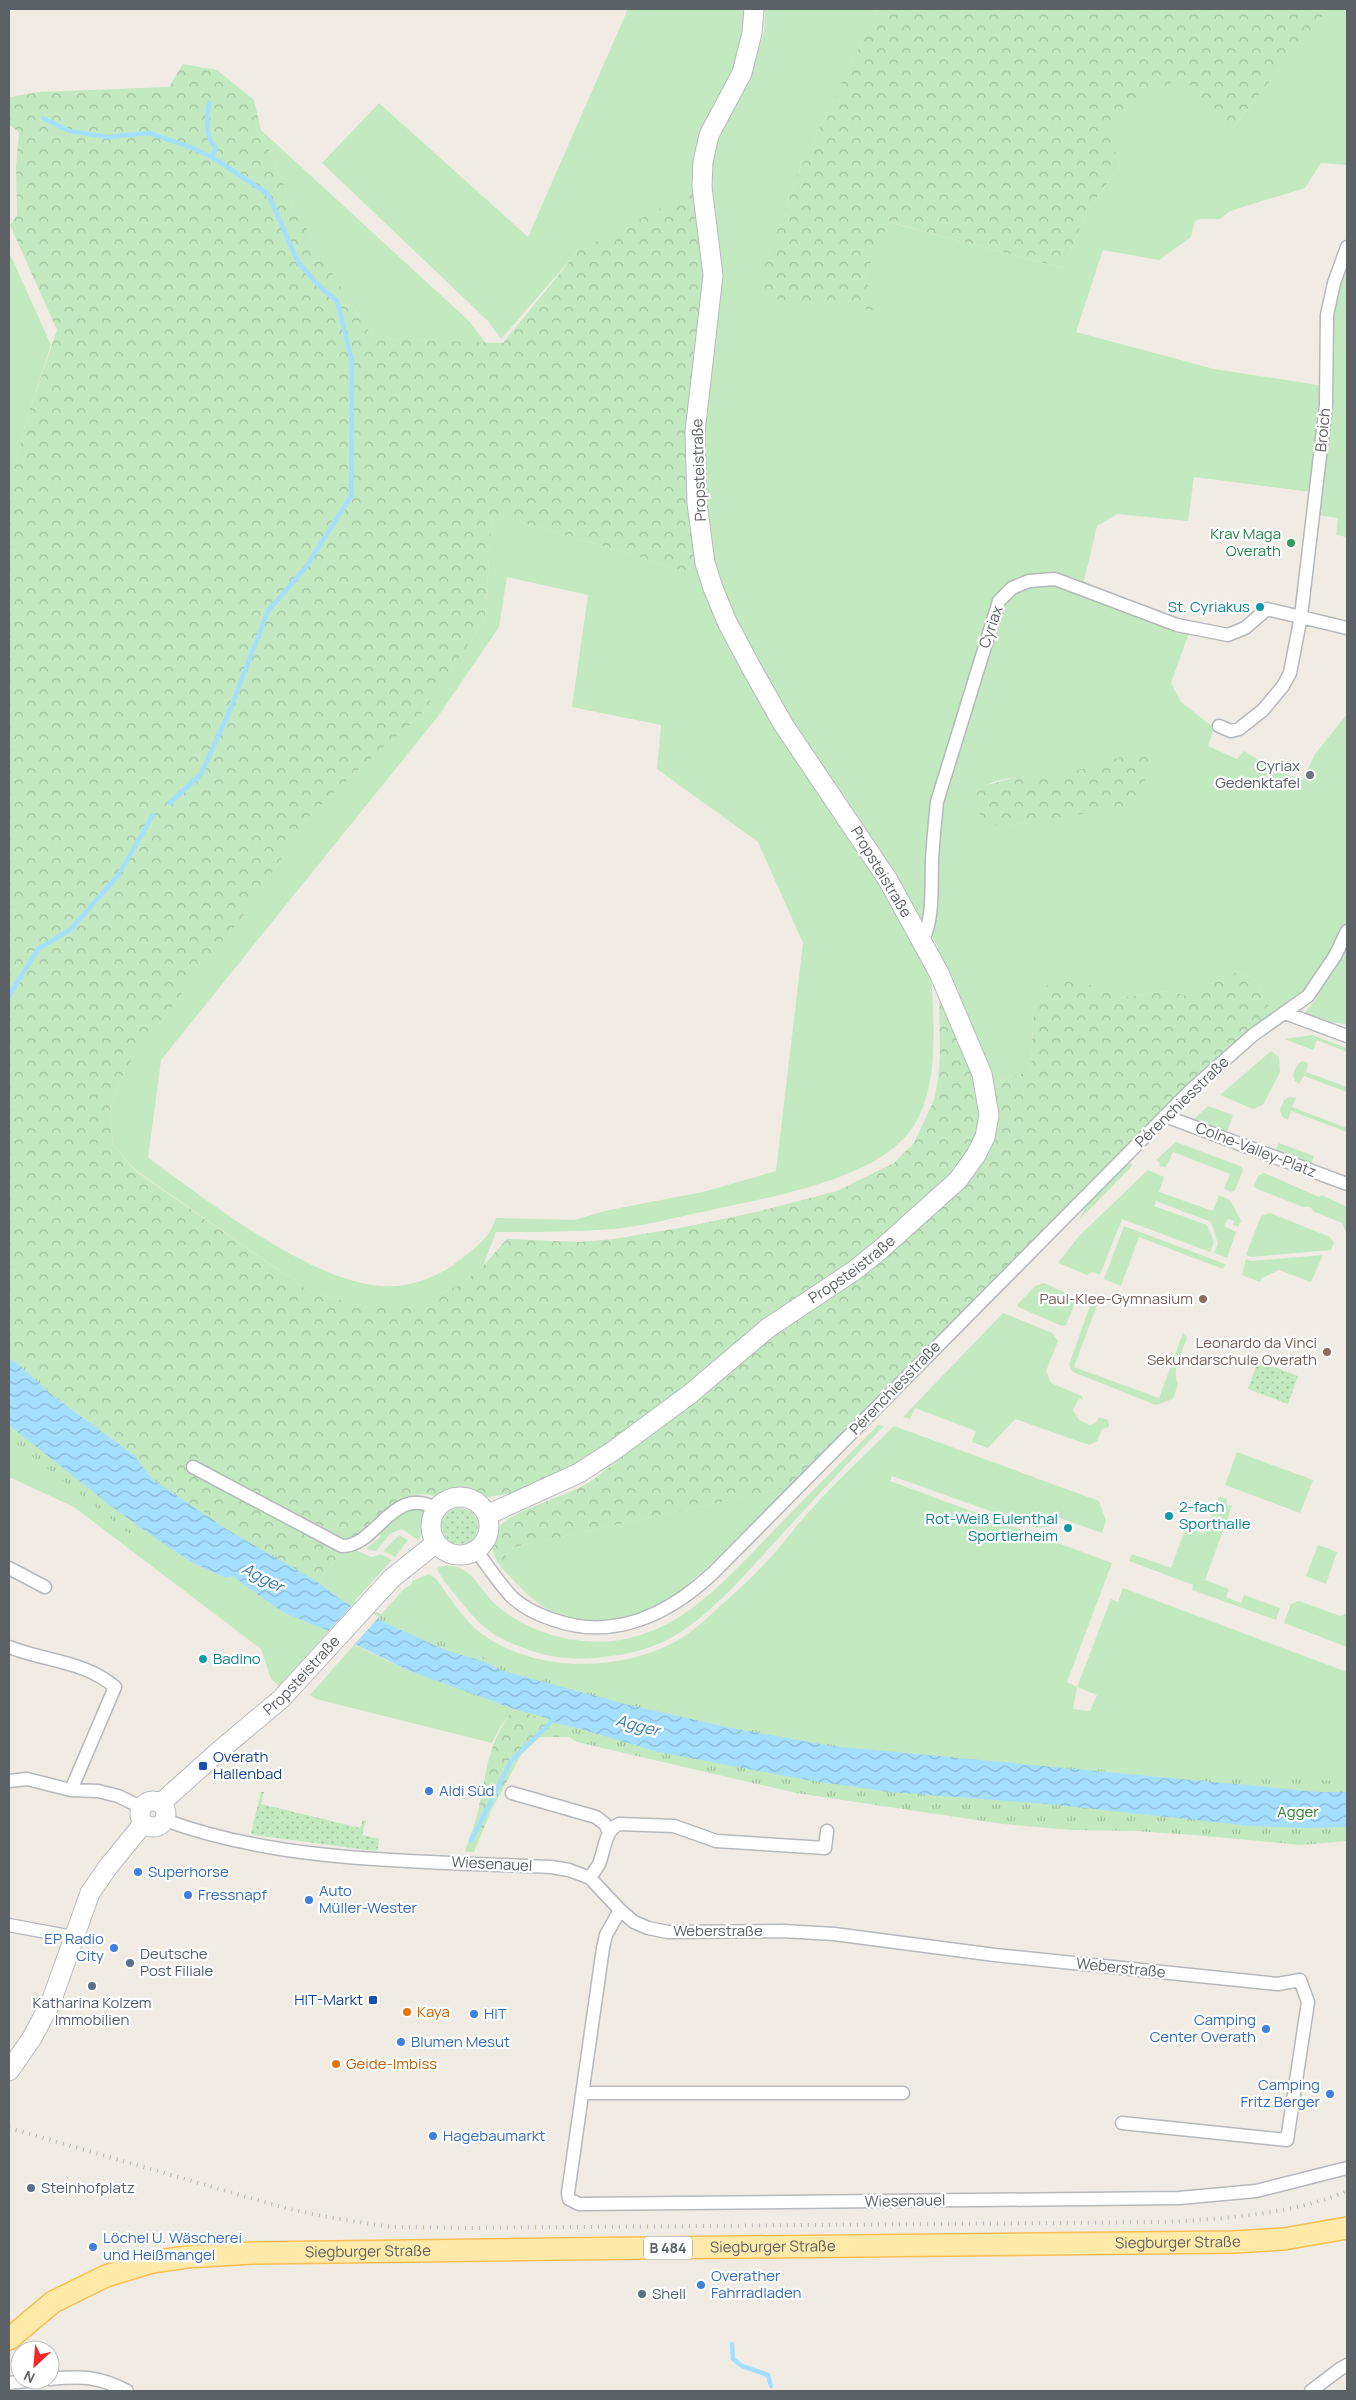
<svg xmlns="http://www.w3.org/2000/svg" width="1356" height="2400" font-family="Manrope,sans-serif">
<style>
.grass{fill:#c2e9bf;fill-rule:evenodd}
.forest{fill:url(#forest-crowns)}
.park{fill:url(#park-tufts)}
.garden{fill:url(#garden-dots)}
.water{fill:url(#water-waves)}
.pier{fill:#f0ece4}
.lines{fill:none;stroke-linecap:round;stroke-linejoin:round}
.stream{stroke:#a5dfff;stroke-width:4.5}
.street-casing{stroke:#b5b8bc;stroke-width:15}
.secondary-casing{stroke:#b6babf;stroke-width:21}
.primary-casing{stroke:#fabe53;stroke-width:24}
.street{stroke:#fff;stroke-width:12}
.secondary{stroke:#fff;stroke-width:19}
.primary{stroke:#ffeaaa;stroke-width:21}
.rail{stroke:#b5b6b7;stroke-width:4;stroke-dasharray:1 6;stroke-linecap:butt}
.leisure-dot{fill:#2e9e5b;stroke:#fff;stroke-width:2}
.culture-dot{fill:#0f9aa8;stroke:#fff;stroke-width:2}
.worship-dot{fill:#6b7280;stroke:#fff;stroke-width:2}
.education-dot{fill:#8d6e63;stroke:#fff;stroke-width:2}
.transit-dot{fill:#1a4fb4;stroke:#fff;stroke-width:2}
.shop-dot{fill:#3f7fe0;stroke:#fff;stroke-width:2}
.service-dot{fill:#5c6f8a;stroke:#fff;stroke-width:2}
.food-dot{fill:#e8710a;stroke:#fff;stroke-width:2}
.labels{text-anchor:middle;stroke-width:4.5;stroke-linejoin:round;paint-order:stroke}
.shield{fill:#fff;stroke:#8d9094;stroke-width:1}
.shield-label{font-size:14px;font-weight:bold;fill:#5c6166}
.street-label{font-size:15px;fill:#5c6166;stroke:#fff}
.leisure-label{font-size:15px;fill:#27864d;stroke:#fff;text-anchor:end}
.culture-label{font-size:15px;fill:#0d838f;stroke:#fff;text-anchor:end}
.worship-label{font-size:15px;fill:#5b616d;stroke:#fff;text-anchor:end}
.education-label{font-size:15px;fill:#785e54;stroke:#fff;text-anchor:end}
.transit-label{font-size:15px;fill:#164399;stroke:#fff;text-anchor:start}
.shop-label{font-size:15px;fill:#366cbe;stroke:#fff;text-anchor:start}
.park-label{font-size:15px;fill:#31822f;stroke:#fff}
.service-label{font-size:15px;fill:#4e5e75;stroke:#fff;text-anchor:start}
.food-label{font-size:15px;fill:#c56008;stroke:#fff;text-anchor:start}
.water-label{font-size:16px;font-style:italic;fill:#387baf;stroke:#fff}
</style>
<defs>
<pattern id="forest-crowns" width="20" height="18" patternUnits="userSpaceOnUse" patternTransform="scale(1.25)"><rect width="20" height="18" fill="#c2e9bf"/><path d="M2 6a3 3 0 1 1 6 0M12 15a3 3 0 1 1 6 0" fill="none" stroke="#a1c09f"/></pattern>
<pattern id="park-tufts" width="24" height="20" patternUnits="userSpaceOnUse" patternTransform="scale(1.25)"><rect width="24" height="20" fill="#c2e9bf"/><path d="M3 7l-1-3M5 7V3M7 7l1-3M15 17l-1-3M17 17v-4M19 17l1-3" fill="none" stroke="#a1c09f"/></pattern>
<pattern id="garden-dots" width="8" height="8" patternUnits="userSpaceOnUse" patternTransform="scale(1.25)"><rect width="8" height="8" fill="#c2e9bf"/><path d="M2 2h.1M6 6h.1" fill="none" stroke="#a1c09f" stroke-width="1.8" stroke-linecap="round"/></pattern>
<pattern id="water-waves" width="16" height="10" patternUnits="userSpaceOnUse" patternTransform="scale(1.25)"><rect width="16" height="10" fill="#a5dfff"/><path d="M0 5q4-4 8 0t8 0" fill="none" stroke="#8ab8d2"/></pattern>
</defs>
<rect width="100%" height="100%" fill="#f0ece4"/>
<!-- grass -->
<path class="grass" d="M628 9H754L742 72 753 68 764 31 765 9H878L799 171 765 265 766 298 874 309 865 275 888 222 1063 268 1087 211 1121 164 1102 125 1181 76 1233 127 1328 9H1347V165L1321 163 1305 188 1230 211 1220 219H1200L1195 221 1191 237 1159 260 1103 250 1076 332 1214 369 1318 385 1322 391 1311 492 1194 477 1188 521 1117 514 1097 526 1084 581 1159 624 1189 633 1171 683 1181 702 1214 728 1208 746 1237 759 1244 751 1273 769 1303 780 1315 754 1347 714V921L1332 954 1306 991 1273 1013 1255 980 1238 971 1187 996 1168 991 1119 998 1034 1004 1031 1071 993 1083 941 963 937 945 791 720 733 617 578 251 501 339 488 321 322 163 379 103 528 237ZM1129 755 1101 809C1071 816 1037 815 1009 827L976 792C998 772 1041 778 1069 773 1089 769 1110 762 1129 755Z
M261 130 469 321 486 343 374 339 327 265 289 198Z
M9 252 51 345 29 412 9 486Z
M1347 259V537L1336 535 1338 518 1317 515 1333 312 1338 283Z
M492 513 685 571 699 561 931 975C934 1023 941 1097 906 1136 866 1182 764 1198 707 1211 676 1217 645 1226 614 1229 575 1232 535 1232 496 1232L483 1266 460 1285 407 1308H371L310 1292 134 1169 113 1144 110 1108 125 1069 193 979 248 910 306 820 351 776 420 716 485 620ZM507 577 588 595 572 707 661 725 657 769 758 842 803 943 776 1171 703 1192 609 1210 574 1220 496 1218C491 1237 472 1251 457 1262 441 1275 418 1284 397 1286 322 1293 208 1200 148 1158L161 1060 439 715 499 627Z
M1347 941V1025C1334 1020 1313 1025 1305 1012L1315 1001Z
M1312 1035 1347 1048V1052L1317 1040 1313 1050 1284 1039Z
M1271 1051 1279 1057 1280 1072 1263 1105 1253 1109 1220 1095Z
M1302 1061 1308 1063 1306 1072 1347 1087V1092L1304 1076 1299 1084 1295 1081 1293 1075 1297 1065Z
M1289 1097 1296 1098 1292 1107 1347 1128V1132L1291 1111 1288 1120 1282 1116 1280 1110 1284 1100Z
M1208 1106 1233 1115 1227 1132 1193 1120Z
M1176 1142 1240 1166 1243 1170 1235 1190 1231 1192 1224 1189 1230 1174 1173 1152 1166 1167 1159 1166 1160 1163 1156 1160Z
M1279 1143 1314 1156 1311 1164 1275 1151Z
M1129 1163 1133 1165 1079 1220 1087 1204Z
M1148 1170 1164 1177 1159 1192 1213 1211 1219 1195 1230 1200 1241 1221 1238 1227 1233 1225 1234 1221 1228 1219 1224 1226 1236 1232 1227 1258 1214 1253 1218 1244 1211 1222 1156 1201 1154 1206 1207 1225 1214 1242 1210 1252 1122 1219 1100 1275 1092 1272 1087 1275 1058 1263 1079 1236Z
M1264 1173 1319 1197 1322 1195 1347 1207V1235L1342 1223 1315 1212 1310 1207H1303L1257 1189 1254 1186 1258 1176Z
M1270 1213 1330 1237 1334 1243 1331 1250 1251 1257 1246 1255 1261 1216Z
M1124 1226 1225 1264 1223 1269 1139 1237 1121 1286 1104 1279Z
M1323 1255 1311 1282 1279 1270 1262 1278 1260 1282 1242 1275 1246 1259 1251 1261Z
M1044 1283 1064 1292 1076 1301 1066 1325 1062 1326 1020 1308 1017 1305 1035 1286Z
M1097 1295 1100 1297 1074 1367 1159 1398 1183 1333 1187 1338C1182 1352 1171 1371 1178 1384L1173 1399 1156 1405 1073 1372 1069 1365 1093 1297Z
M1003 1313 1052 1333 1058 1341 1046 1371 1051 1383 1082 1396 1083 1400 1079 1398 1073 1410 1079 1420 1090 1425 1096 1423 1099 1417 1108 1420 1109 1427 1102 1429 1097 1441 1089 1445 1015 1419 988 1448 972 1442 976 1431 915 1408 910 1419 903 1417Z
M9 1425 158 1540 191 1562 226 1578 232 1576 284 1613 329 1631 279 1686 271 1679 261 1649 74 1507 9 1477Z
M878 1425 884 1426C854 1457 824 1488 795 1520 760 1557 711 1619 665 1641 646 1650 624 1655 603 1657 579 1660 556 1659 532 1651 493 1638 482 1628 457 1597 450 1588 442 1579 437 1569 444 1562 461 1567 468 1573 478 1581 484 1593 493 1602 523 1631 571 1645 612 1641 633 1639 658 1630 676 1619 716 1594 749 1555 782 1522 814 1489 846 1458 878 1425Z
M894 1426 1099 1501 1106 1521 1102 1533 1054 1516 1050 1526 1038 1528 892 1476 890 1481 1112 1563 1067 1682 1077 1687 1111 1599 1118 1602 1123 1588 1347 1672V1792L999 1763 832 1746 726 1727 583 1694 500 1670 377 1619 404 1589 412 1584V1581L429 1574 436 1579C450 1597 463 1620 482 1634 534 1672 617 1672 673 1643 690 1634 704 1621 718 1608 736 1592 754 1576 770 1558 780 1548 789 1535 799 1523 828 1489 862 1458 894 1426ZM1077 1687 1097 1695 1090 1711 1073 1709Z
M1237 1452 1313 1480 1300 1513 1225 1485Z
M789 1487C768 1507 747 1528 726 1549 687 1587 653 1623 594 1621 579 1620 563 1618 549 1610 530 1600 516 1583 501 1567L510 1548Z
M1221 1497 1227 1499 1226 1504 1232 1506 1205 1580 1229 1589 1226 1597 1241 1603 1244 1595 1280 1608 1276 1620 1192 1590 1193 1585 1129 1561 1132 1554 1171 1568 1186 1527 1204 1534 1218 1498Z
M419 1508 424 1510C428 1520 424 1532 418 1540L402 1529 390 1534 376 1551 366 1549 380 1537 381 1528 401 1512Z
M399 1535 408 1540 395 1557 383 1551Z
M1318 1545 1337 1552 1326 1584 1306 1576Z
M355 1550 372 1557 381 1554 392 1560 351 1605 318 1582 343 1551Z
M1299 1601 1340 1616 1347 1613V1647L1284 1623 1291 1604Z
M354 1645 407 1670 514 1709 501 1726 492 1743 316 1699 310 1695Z"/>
<!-- forest -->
<path class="forest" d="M878 9H1328L1232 128 1181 76 1103 125 1121 164 1087 211 1063 268 889 222 865 275 875 310 765 298V265L799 171Z
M183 64 217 70 254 100 261 130 289 198 327 265 374 339 503 343 578 251 702 187 705 337 699 561 685 571 492 513 485 620 420 716 351 776 306 820 248 910 193 979 125 1069 110 1108 113 1144 134 1170 310 1292 371 1308H407L460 1285 483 1266 507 1239 579 1242 614 1239 685 1227 756 1212 837 1191 894 1163 914 1143 934 1100 938 1080 940 1056 939 989 971 1067 981 1108 974 1144 956 1171 893 1232 643 1420 569 1468 519 1492 482 1498C466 1488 453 1486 439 1499 399 1474 339 1556 318 1582L231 1532 152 1479 134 1455 52 1395 19 1365 9 1359V486L29 412 57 330 10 225 17 215 16 167 19 132 9 125 10 97 38 92 169 87Z
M1147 753 1150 766 1138 803 1076 815 1022 822 1009 827H999L980 815 974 798 976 792 983 786 1017 777 1069 773 1129 755Z
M1238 971 1255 980 1273 1013 1191 1082 789 1487 510 1548 501 1567C494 1558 488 1543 495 1532 509 1509 570 1497 594 1479 723 1378 849 1274 976 1170 1000 1134 995 1124 993 1083L1031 1071 1034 1004 1052 979 1108 988 1119 998 1168 991 1187 996Z
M514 1709 551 1719 578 1737H540L521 1755 491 1811 474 1852H465C469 1838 475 1825 478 1811 487 1771 487 1743 514 1709Z"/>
<!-- park -->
<path class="park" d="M9 1355 31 1369 63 1410 139 1468 193 1505 325 1587 414 1630 519 1671 586 1691 706 1721 871 1752 1156 1774 1347 1781V1841L1301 1845 1195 1835 1134 1831 1072 1830 1003 1824 796 1793 577 1742 540 1718 436 1682 305 1622 206 1565 135 1538 9 1438Z"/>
<!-- garden -->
<path class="garden" d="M1258 1361 1298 1376 1288 1404 1248 1389Z
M442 1526a18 18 0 1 1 36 0a18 18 0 1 1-36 0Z
M261 1792H264L261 1804 360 1828 363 1820 366 1821 362 1835 379 1839 378 1849 375 1851 254 1835 251 1833Z"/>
<!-- water -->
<path class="water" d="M9 1359 19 1365 52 1395 134 1455 152 1479 231 1532 318 1582 344 1602 377 1619 445 1650 485 1662 500 1670 625 1704 726 1727 832 1746 1319 1792H1347V1827L1306 1828 1250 1826 1048 1804 889 1792 807 1780 658 1752 581 1729 550 1722V1719L514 1709 407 1670 329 1631 284 1613 232 1576 226 1578 191 1562 158 1540 108 1504 9 1425Z"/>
<!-- pier -->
<path class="pier" d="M353 1604 379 1617 352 1647 327 1633Z"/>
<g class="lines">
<!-- stream -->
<path class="stream" d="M43 118 69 131 108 137 149 133 190 147 212 157
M170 803 201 774 229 712 268 611 306 567 351 496 352 361 337 301 319 286 298 262 268 194 212 157 216 148C204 136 207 118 209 103
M9 996 38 949 71 929 119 874 153 815
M471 1841 511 1761 555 1718
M732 2344 733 2359 742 2366 768 2375 771 2386"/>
<!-- street casing -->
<g class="street-casing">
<path id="street" d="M1219 726 1231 731 1239 729 1263 710 1283 686 1290 673 1301 616 1326 405 1327 315 1334 283 1347 247
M922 942C934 919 931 886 932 861 933 841 935 822 937 802L999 601 1012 588 1029 581 1055 579 1177 625 1228 635 1245 628 1267 609 1347 628
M1285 1013 1347 1036
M1165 1116 1347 1184
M193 1467 342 1546C377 1547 392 1483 437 1509
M476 1550C487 1565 498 1582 511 1596 522 1607 539 1615 554 1620 614 1641 669 1614 713 1573L1191 1090 1253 1035 1308 996 1335 956 1347 931
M9 1568 45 1587
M9 1647C44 1661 85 1661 115 1687L71 1790
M9 1781 27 1779 71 1790 98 1791 118 1796 141 1807
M512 1793 596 1817 605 1824 609 1832
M165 1820C283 1864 426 1861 551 1867L569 1870 590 1878 620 1910 606 1935 603 1948 568 2193 569 2199 579 2204 1179 2198 1256 2191 1347 2168
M590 1878C593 1873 596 1869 599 1864 605 1850 604 1831 619 1824L674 1826 716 1841 825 1848 827 1831
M620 1910 634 1922 648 1928 668 1932 783 1931 834 1934 995 1955 1278 1984 1300 1980 1308 2002 1287 2140 1122 2123
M9 1925 73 1937
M584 2093H903
M50 2379C82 2376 98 2376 127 2391
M9 2383 35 2380
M1311 2391 1340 2369 1347 2365"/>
</g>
<!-- secondary casing -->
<g class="secondary-casing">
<g id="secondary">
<circle cx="460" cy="1526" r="29"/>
<path id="s1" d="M487 1515 579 1473 613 1451 690 1394 768 1328 855 1270 880 1250 958 1180 976 1155 985 1137 989 1115 982 1074 939 973 888 880 783 724 752 669 727 622 713 588 705 563 697 503 695 432 713 275 702 187 703 162 709 135 742 73 752 33 754 9"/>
<circle cx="153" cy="1814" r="13"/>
<path id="s2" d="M161 1803 219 1751 281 1699 392 1578 436 1543"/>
<path d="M9 2071 32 2038 51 2002 90 1893 108 1867 143 1824"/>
</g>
</g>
<!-- primary casing -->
<g class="primary-casing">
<g id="primary">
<path id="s3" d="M9 2339 53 2302 106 2276 152 2262 187 2257 252 2253 559 2249 1233 2242 1284 2239 1347 2228"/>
</g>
</g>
<!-- street -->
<use href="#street" class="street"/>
<!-- secondary -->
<use href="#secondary" class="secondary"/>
<!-- primary -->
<use href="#primary" class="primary"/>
<!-- rail -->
<path class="rail" d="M9 2128 285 2208 327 2217 391 2227 467 2228 1165 2222C1222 2219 1295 2214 1347 2191"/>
</g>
<!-- markers -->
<circle class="leisure-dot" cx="1291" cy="543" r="5"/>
<g class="culture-dot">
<circle cx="1260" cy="607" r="5"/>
<circle cx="1169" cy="1516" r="5"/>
<circle cx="1068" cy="1528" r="5"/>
<circle cx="203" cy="1659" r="5"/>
</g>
<circle class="worship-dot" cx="1310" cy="775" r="5"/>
<g class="education-dot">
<circle cx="1203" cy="1299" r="5"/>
<circle cx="1327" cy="1352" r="5"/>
</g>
<g class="transit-dot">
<rect x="198" y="1761" width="10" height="10" rx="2.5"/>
<rect x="368" y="1995" width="10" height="10" rx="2.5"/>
</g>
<g class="shop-dot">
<circle cx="429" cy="1791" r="5"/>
<circle cx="138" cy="1872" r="5"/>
<circle cx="188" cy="1895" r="5"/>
<circle cx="309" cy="1900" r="5"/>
<circle cx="114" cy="1948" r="5"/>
<circle cx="474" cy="2014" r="5"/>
<circle cx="1266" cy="2029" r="5"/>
<circle cx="401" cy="2042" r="5"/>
<circle cx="1330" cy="2094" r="5"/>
<circle cx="433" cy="2136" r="5"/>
<circle cx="93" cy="2247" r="5"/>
<circle cx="701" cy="2285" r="5"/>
</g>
<g class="service-dot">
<circle cx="130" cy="1963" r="5"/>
<circle cx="92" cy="1986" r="5"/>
<circle cx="31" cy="2188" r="5"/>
<circle cx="642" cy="2294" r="5"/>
</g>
<g class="food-dot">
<circle cx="407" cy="2012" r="5"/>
<circle cx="336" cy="2064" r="5"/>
</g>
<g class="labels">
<!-- shield labels -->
<rect class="shield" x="644" y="2236.5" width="48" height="23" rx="4"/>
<g class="shield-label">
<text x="668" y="2253">B 484</text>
</g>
<!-- street labels -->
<g class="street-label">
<text transform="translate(1323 430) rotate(-84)" y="5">Broich</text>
<text transform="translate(699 470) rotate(-92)" y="5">Propsteistraße</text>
<text transform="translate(991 627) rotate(-71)" y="5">Cyriax</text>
<text transform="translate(881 872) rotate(59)" y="5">Propsteistraße</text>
<text transform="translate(1182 1102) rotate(-44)" y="5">Pérenchiesstraße</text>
<text transform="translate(1256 1150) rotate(21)" y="5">Colne-Valley-Platz</text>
<text dy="5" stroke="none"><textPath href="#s1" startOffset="442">Propsteistraße</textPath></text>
<text transform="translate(895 1388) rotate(-46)" y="5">Pérenchiesstraße</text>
<text dy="5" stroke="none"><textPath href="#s2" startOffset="190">Propsteistraße</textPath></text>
<text transform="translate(492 1864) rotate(3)" y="5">Wiesenauel</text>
<text x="718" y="1936">Weberstraße</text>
<text transform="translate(1121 1968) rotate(6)" y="5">Weberstraße</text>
<text transform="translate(905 2201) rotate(-1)" y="5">Wiesenauel</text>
<text dy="5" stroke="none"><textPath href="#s3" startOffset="1191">Siegburger Straße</textPath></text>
<text dy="5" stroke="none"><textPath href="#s3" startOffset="786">Siegburger Straße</textPath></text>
<text dy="5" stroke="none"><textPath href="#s3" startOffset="381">Siegburger Straße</textPath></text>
</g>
<!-- leisure labels -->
<g class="leisure-label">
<text x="1281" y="539">Krav Maga<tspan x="1281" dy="17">Overath</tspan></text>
</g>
<!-- culture labels -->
<g class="culture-label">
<text x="1250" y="612">St. Cyriakus</text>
<text x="1179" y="1512" text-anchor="start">2-fach<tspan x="1179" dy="17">Sporthalle</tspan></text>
<text x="1058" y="1524">Rot-Weiß Eulenthal<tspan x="1058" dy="17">Sportlerheim</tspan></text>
<text x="213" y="1664" text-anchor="start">Badino</text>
</g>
<!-- worship labels -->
<g class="worship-label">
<text x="1300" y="771">Cyriax<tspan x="1300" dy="17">Gedenktafel</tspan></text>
</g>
<!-- education labels -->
<g class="education-label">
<text x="1193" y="1304">Paul-Klee-Gymnasium</text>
<text x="1317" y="1348">Leonardo da Vinci<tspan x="1317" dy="17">Sekundarschule Overath</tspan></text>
</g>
<!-- transit labels -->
<g class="transit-label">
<text x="213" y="1762">Overath<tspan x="213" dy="17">Hallenbad</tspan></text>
<text x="363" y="2005" text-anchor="end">HIT-Markt</text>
</g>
<!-- shop labels -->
<g class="shop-label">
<text x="439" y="1796">Aldi Süd</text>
<text x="148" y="1877">Superhorse</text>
<text x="319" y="1896">Auto<tspan x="319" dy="17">Müller-Wester</tspan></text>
<text x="198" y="1900">Fressnapf</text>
<text x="104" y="1944" text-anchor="end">EP Radio<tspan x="104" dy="17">City</tspan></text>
<text x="484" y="2019">HIT</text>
<text x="1256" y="2025" text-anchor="end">Camping<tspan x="1256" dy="17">Center Overath</tspan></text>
<text x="411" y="2047">Blumen Mesut</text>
<text x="1320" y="2090" text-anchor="end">Camping<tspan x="1320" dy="17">Fritz Berger</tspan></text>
<text x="443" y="2141">Hagebaumarkt</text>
<text x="103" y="2243">Löchel U. Wäscherei<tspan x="103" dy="17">und Heißmangel</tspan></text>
<text x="711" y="2281">Overather<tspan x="711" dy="17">Fahrradladen</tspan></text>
</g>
<!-- park labels -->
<g class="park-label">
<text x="1298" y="1817">Agger</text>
</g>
<!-- service labels -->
<g class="service-label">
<text x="140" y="1959">Deutsche<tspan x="140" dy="17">Post Filiale</tspan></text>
<text x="92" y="2008" text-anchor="middle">Katharina Kolzem<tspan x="92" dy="17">Immobilien</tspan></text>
<text x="41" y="2193">Steinhofplatz</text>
<text x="652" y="2299">Shell</text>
</g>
<!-- food labels -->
<g class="food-label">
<text x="417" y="2017">Kaya</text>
<text x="346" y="2069">Geide-Imbiss</text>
</g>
<!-- water labels -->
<g class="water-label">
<text transform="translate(263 1577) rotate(28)" y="6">Agger</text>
<text transform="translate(638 1725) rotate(15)" y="6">Agger</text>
</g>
</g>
<!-- border -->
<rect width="1356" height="2400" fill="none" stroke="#5c6166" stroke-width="20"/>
<!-- north arrow -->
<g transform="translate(35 2365) rotate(206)"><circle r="24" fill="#ffffff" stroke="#bec0c2"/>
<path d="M0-4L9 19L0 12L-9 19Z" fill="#f42626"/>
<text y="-8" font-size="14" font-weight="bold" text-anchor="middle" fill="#5c6166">N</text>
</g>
</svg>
